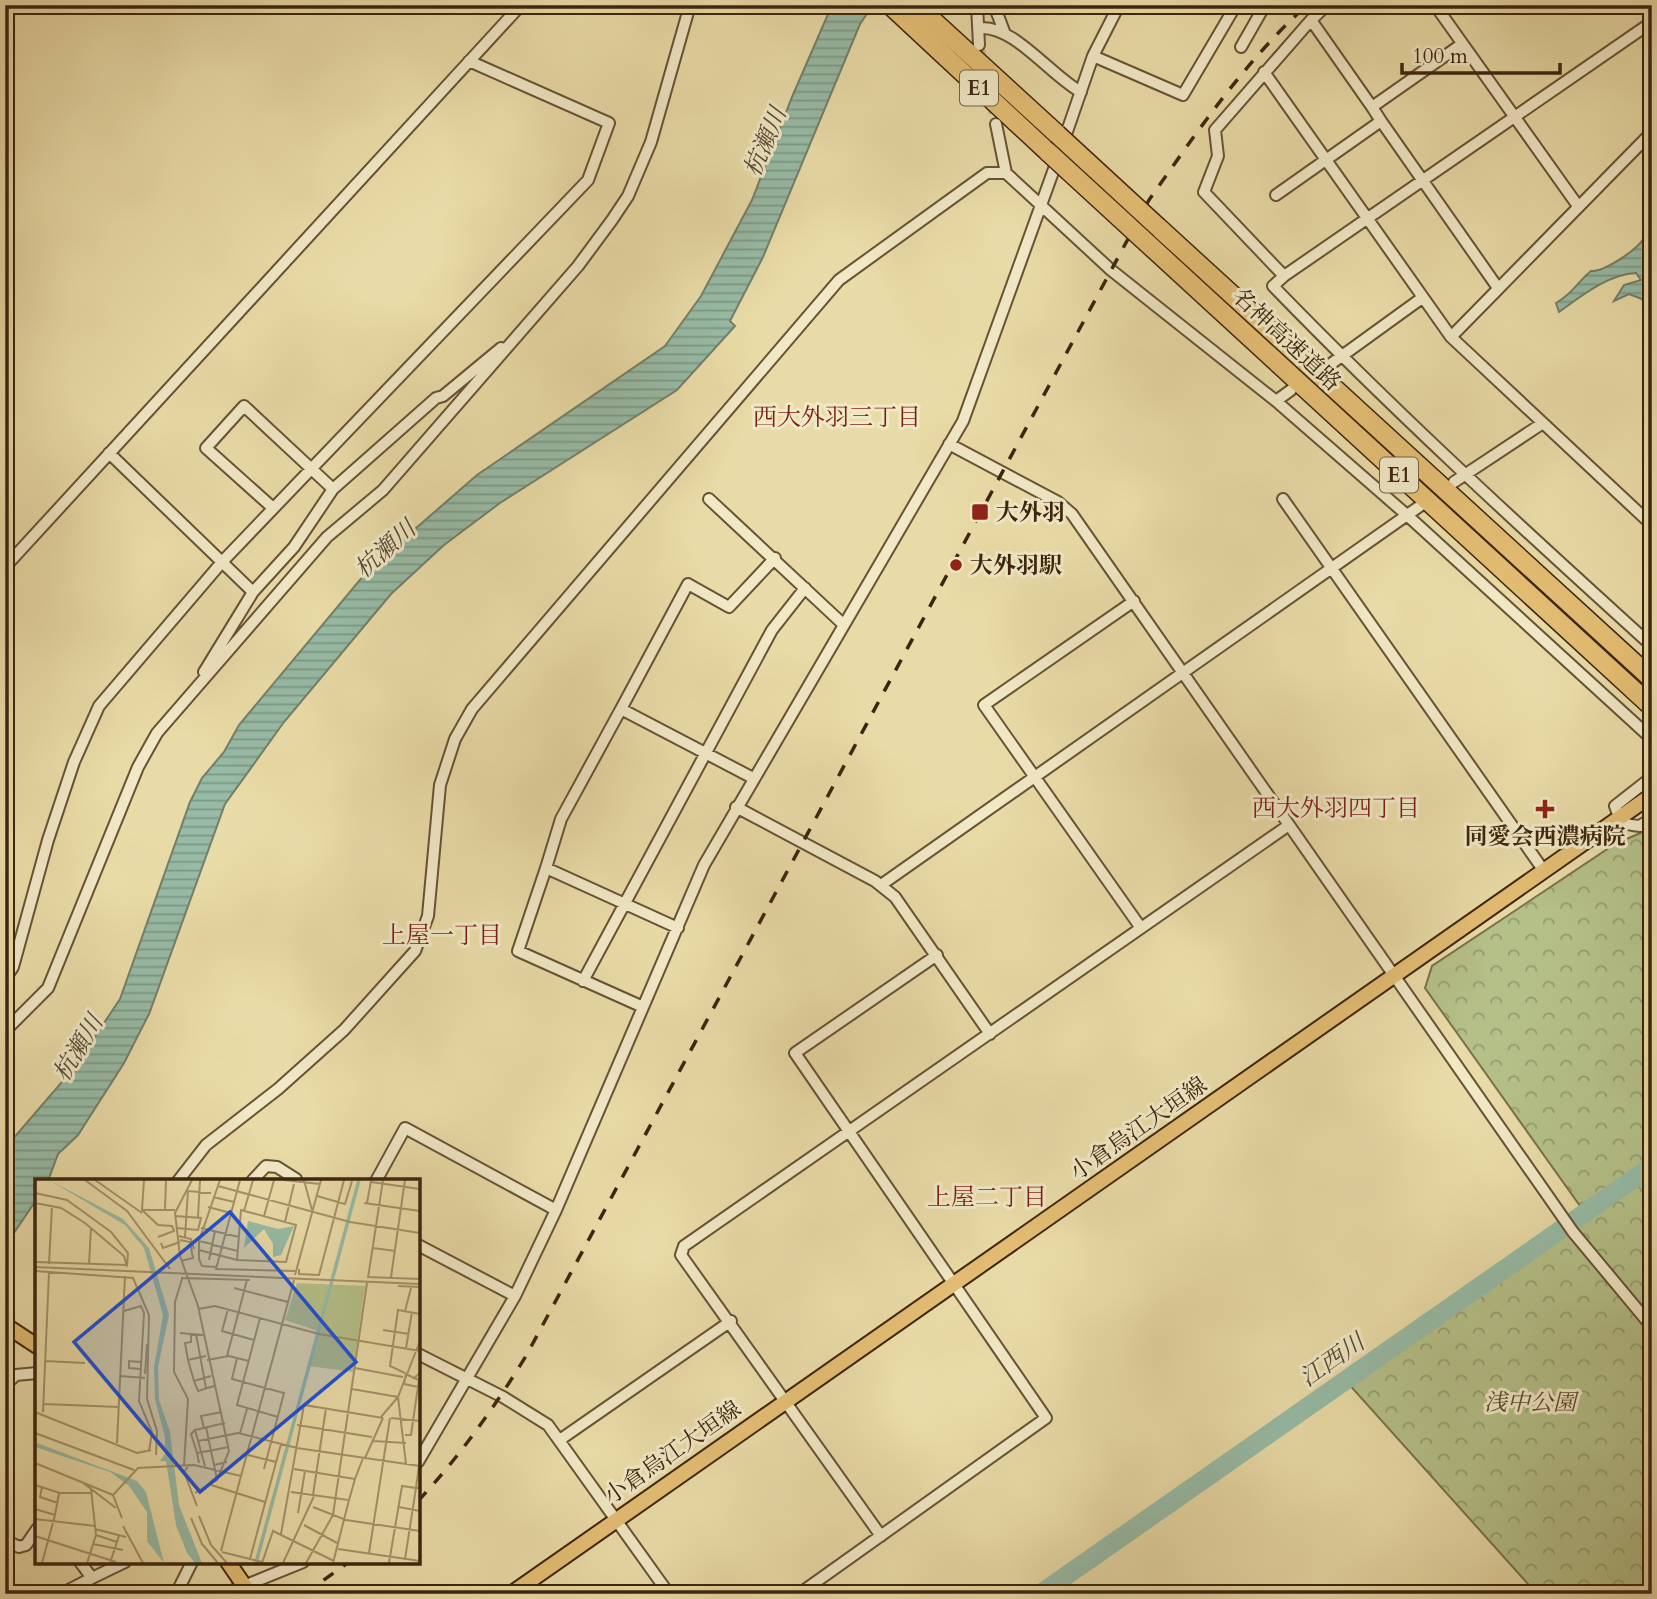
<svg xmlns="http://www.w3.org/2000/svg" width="1657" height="1599" font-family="Cardo,'Noto Serif JP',serif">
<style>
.park{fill:url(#park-crowns);stroke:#78724b;stroke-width:2}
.water{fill:url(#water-rules);stroke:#737f69;stroke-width:2}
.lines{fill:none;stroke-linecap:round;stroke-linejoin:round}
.river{stroke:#97bba6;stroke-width:19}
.minor-tunnel{stroke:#c6b788;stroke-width:10;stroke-dasharray:10 5;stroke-linecap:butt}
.minor-casing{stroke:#675234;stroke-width:14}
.major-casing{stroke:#3c250e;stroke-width:18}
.highway-casing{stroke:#3c250e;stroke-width:21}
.minor{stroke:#f1e8c6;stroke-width:10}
.major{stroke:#e4be74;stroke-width:14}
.highway{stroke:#e4be74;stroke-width:18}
.rail{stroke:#3c250e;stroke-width:3.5;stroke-dasharray:12 12;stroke-linecap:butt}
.highway-bridge-casing{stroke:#3c250e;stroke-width:21;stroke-linecap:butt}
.highway-bridge{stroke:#e4be74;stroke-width:18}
.poi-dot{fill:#8f2418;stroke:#f1e8c6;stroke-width:2.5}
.labels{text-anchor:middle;stroke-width:6;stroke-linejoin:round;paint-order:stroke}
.shield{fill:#f1e8c6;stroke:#726045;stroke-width:2}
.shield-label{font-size:21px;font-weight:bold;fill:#3c250e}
.street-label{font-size:23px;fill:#3c250e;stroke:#f1e8c6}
.poi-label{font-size:23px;font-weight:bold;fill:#3c250e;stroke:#f1e8c6;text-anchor:start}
.park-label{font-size:23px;font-style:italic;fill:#5a4c2c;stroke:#f1e8c6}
.water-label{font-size:24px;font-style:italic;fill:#534a34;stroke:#f1e8c6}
.neighbourhood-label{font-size:24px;fill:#7a1f14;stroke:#f1e8c6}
.inset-river{fill:none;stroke:#97bba6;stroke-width:3.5}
.inset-road{fill:none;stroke:#a4926a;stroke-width:2}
.view{fill:#1d4ed8;fill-opacity:0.15;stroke:#1d4ed8;stroke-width:3.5}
.inset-edge{fill:none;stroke:#3c250e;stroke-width:3.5}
</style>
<defs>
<pattern id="park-crowns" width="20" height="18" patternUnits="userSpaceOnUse" patternTransform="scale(1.75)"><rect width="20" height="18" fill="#b5c088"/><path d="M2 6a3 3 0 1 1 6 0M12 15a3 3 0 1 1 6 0" fill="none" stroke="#949c6e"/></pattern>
<pattern id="water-rules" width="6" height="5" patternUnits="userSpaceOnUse" patternTransform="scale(1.75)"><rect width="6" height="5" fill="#97bba6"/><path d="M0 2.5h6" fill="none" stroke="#7c9886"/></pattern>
</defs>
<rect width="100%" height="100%" fill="#e9dba7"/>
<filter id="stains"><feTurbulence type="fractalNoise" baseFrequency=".00286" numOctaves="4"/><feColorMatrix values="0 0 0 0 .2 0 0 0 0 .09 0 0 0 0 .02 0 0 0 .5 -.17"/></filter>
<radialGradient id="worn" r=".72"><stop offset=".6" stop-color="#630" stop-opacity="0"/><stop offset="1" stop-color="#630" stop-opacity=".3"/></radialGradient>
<!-- park -->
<path class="park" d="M1652 828V1594H1537L1346 1381 1585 1213 1425 988 1432 966 1615 844Z"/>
<!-- water -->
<path class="water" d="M832 5H873L860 24 763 257 730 321 735 326 677 390 500 503 444 545 391 594 284 722 225 804 149 1014 124 1063 78 1135 58 1154 48 1181H37V1199L5 1246V1148L74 1068 120 999 190 802 202 778 224 752 239 725 369 569 477 475 665 346 701 296 752 200 792 97Z
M1652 222V310L1646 308 1642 299 1629 294 1614 301 1624 285 1641 280 1636 273C1608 274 1580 297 1559 312L1556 303C1575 292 1576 283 1591 271 1604 272 1637 250 1644 238 1648 232 1647 227 1652 222Z"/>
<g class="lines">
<!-- river -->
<path class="river" d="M1040 1594 1652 1166"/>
<!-- minor-tunnel -->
<path class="minor-tunnel" d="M979 45 996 124"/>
<!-- minor casing -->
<g class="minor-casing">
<path id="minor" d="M977 5 979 45
M994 5 1005 34
M1435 5 1578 206
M1311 20 1327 5
M1652 22 1284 276 1273 286C1394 411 1523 529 1652 646
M980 28C1014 25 1051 76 1081 92
M1241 47 1265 5
M1093 56 1183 95 1236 5
M1264 72 1451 337 1652 525
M1381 121 1498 288
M996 124 1006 173 1111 270 1276 401 1408 516 1652 739
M1063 143 1093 56 1119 5
M1276 195 1381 121 1372 107 1462 44
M1284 276 1204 192 1218 156 1215 130 1311 20 1372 107
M1451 337 1652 132
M1328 366 1422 298
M1276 401 1291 390
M949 444 1058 502 1072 514 1573 1232 1652 1327
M109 453 253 592
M1454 482 1543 423
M709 499 844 625
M1283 499 1544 871
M273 508 206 448 244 406 333 489
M5 567 521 5
M1134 601 984 705 1141 928
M204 672 253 592 294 547 333 489 436 398 443 396 501 348
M1652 777 1615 806C1620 822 1624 825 1640 826L1652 818
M753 778 621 709 688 584 729 607 775 558
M736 807 875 881 895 897 990 1034
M546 868 561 819 621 709
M881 885 1420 506
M5 979 13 967 48 840 74 762 99 706 222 562 588 180 609 123 469 61
M583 981 772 630 805 588
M643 1007 518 951 546 868 678 928
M5 1031 48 988 138 767 157 733 327 537 383 490 578 266 612 220 628 196 651 142 690 5
M178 1181 206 1145 278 1089 344 1030 415 951 428 916 440 785 455 739 472 709 839 280 987 173H1006
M252 1181 266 1166 277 1167 296 1179
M376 1181 405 1128 556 1210
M418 1245 515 1296
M418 1354 503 1397 548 1425 669 1594
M5 1385 16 1375 37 1373
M561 1439 731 1321
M418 1462 515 1296 556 1210 704 865 963 421 1058 158
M881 1536 681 1255 684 1246 1289 825
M5 1540 19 1547 26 1545 37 1529
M92 1578 125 1562
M61 1594 92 1578 80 1562
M176 1594 192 1562
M224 1594 303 1562
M799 1594 1046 1418 795 1053 937 955"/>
</g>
<!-- major casing -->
<g class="major-casing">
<path id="major" d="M5 1325 37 1346
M228 1562 250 1594
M511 1594 1652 795"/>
</g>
<!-- highway casing -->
<g class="highway-casing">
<path id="highway" d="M890 5 1048 152
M916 5 1057 134
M1158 227 1652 679
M1147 243 1652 707"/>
</g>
<!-- minor -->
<use href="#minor" class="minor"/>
<!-- major -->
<use href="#major" class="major"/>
<!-- highway -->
<use href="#highway" class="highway"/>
<!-- rail -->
<path class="rail" d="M418 1501C460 1456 494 1408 526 1356L1149 200C1197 132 1245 61 1307 5
M304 1594 349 1562"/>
<!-- highway-bridge casing -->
<g class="highway-bridge-casing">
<path id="highway-bridge" d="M1057 134 1158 227
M1048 152 1147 243"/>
</g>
<!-- highway-bridge -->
<use href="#highway-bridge" class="highway-bridge"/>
</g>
<!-- markers -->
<g class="poi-dot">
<rect x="971" y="503" width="18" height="18" rx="3.5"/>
<circle cx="956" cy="565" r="7"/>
<path d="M1541.5 798.5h7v7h7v7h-7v7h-7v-7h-7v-7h7z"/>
</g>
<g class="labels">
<!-- shield labels -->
<g class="shield">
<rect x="960" y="70.5" width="38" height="35" rx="5"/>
<rect x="1380" y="457.5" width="38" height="35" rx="5"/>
</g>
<g class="shield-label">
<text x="979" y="95">E1</text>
<text x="1399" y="482">E1</text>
</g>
<!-- street labels -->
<g class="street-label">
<text transform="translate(1287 339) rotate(43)" y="8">名神高速道路</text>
<text transform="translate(1138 1128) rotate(-35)" y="8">小倉烏江大垣線</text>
<text transform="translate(672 1452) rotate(-35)" y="8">小倉烏江大垣線</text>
</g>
<!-- poi labels -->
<g class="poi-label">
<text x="996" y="520">大外羽</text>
<text x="970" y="573">大外羽駅</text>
<text x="1545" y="844" text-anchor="middle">同愛会西濃病院</text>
</g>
<!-- park labels -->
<g class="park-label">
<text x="1530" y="1410">浅中公園</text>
</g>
<!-- water labels -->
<g class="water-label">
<text transform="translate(765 142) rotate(-67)" y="8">杭瀬川</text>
<text transform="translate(385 549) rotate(-42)" y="8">杭瀬川</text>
<text transform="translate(78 1048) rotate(-59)" y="8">杭瀬川</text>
<text transform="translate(1332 1360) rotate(-35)" y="8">江西川</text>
</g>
<!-- neighbourhood labels -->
<g class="neighbourhood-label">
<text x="837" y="425">西大外羽三丁目</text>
<text x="1336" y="816">西大外羽四丁目</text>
<text x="442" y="943">上屋一丁目</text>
<text x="987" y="1205">上屋二丁目</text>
</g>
</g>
<!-- overview -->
<g transform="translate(35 1179)">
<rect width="385" height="385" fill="#e9dba7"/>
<path d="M262 104 330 107 318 193 274 187 283 152 250 141Z" fill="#b5c088"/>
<path d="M14 1 88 40 114 69 134 136 123 188 124 221 135 253 144 326 167 384H160L152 374 141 346 131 282H125L130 275V258L120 220 119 188 128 136 109 69 90 46ZM213 42 243 50 259 47 246 76 238 78V65L229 50 209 69ZM2 264 102 302 111 313 129 384 112 362V333L94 307 75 293 0 268Z" fill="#97bba6"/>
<path class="inset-river" d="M221 384 324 1"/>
<path class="inset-road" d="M50 1 92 32 135 90M60 1 107 34M109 1 107 31H140M157 1 140 34 145 77 163 127 194 272 182 301 160 314M205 1 181 90 260 92M249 1 285 5M269 1 277 31M336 3 385 10M183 7 315 43 385 54M0 14 32 21 76 53 93 74 92 86M282 17 310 25 317 2M178 18 199 23M0 24 26 29 50 44 89 77 92 88M329 24 385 32M332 24 336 2M173 28 196 34M130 30 131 1M107 31 123 46 137 47 139 52 123 58M209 32 218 1M140 37 166 39 163 51 142 49M229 37 239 1M163 38 165 1M250 43 259 5M166 49 204 58M144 57 156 60 159 70M150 58 153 12 176 14M145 61 155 63 158 79 146 82M164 62 185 1M126 64 128 69 145 63M177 65 164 62V80L167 87 181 88M178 66 203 72M338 69 360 72M164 71 202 81 251 83 261 46 206 31 202 81M174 81 180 52M0 83 92 86M14 85 17 27M54 85 56 49M0 88 385 105M264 90V95L284 96 309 1M0 92 98 99 114 136 112 220 122 252 121 276M260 96 286 1M333 98 385 100M356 98 370 1M146 99 215 101M333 99 348 1M147 100 140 123 139 193 153 220 149 287M363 107 385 108M199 109 253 123M163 130 180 127 284 155 385 172M193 130 187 152 219 161M89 132 106 127 109 134 104 222 117 253 114 272M370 132 376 109M225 139 202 226 243 238M348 151 374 155M145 154 168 156M156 155V163L150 164 153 181 171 177M161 155 171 209M371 169 377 133M192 177 212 101M202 179 197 200 249 214 229 290M153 181 159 202M172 181 194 177 214 182M10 182 50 184M320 189 368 198M105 190 94 189V182L106 183M370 194 355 187 363 131 385 135M110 195 112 165M85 197 110 199M176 197 159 202 163 212 179 207M383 208 369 205 371 195 379 199 385 194M317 210 363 218M9 225 84 228M0 233 102 274 116 271M8 233 14 93M346 238 363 218M356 239 385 242M262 246 337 258M171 248 179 286M169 249 166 237 187 233M160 251 156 255 162 274M0 254 99 291M205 254 212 230M370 256H376L384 201 379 199M163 262 203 254 262 269 385 287M338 262 371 264M82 264 90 97M213 276 241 283M330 279 348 239M0 284 78 316M164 284 162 274 194 268M371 285 363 218 385 162M170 287 160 251 190 244M153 288 149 293 162 327M259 290 320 300 314 321M320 300 328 279M182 301 179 286 192 283M47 303 81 329M0 306 25 314H56M176 306 230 323M7 308 5 318 23 324M256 313 314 321 298 384M278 316 291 229M278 328 311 341 385 352M364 328 385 332M0 330 20 336 24 314M263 334 270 292M164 337 176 366 192 384M87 339 78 316 103 289 159 286 206 297 259 101M156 339 167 365 183 384M0 340 60 347M269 346 302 364M88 347 108 384M60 350 91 358M246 355 269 226 348 239M61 356 82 363M0 357 81 383M58 365 88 371M303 370 385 382M186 372 206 297M187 373 227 383M334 374 355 239M215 380 246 265M370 380 381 309H385M7 384 20 336M52 384 61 356 56 310M75 384 84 357M227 384 238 352 299 382M248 384 279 317M271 384 298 336 332 104M354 384 367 307 381 309 385 279"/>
<path class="view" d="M195 33 321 183 165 313 39 163Z"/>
<rect width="385" height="385" class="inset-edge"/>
</g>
<!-- margin -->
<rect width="1657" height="1599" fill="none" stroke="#e9dba7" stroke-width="28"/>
<rect x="7" y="7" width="1643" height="1585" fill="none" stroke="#3c250e" stroke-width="3.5"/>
<rect x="14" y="14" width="1629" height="1571" fill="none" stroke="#3c250e" stroke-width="2"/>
<!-- scale -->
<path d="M1402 63v10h158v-10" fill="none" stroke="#3c250e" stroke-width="3.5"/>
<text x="1412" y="63" font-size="21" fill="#3c250e" stroke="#f1e8c6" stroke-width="5" paint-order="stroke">100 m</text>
<rect width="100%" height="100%" filter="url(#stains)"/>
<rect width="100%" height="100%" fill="url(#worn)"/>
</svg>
